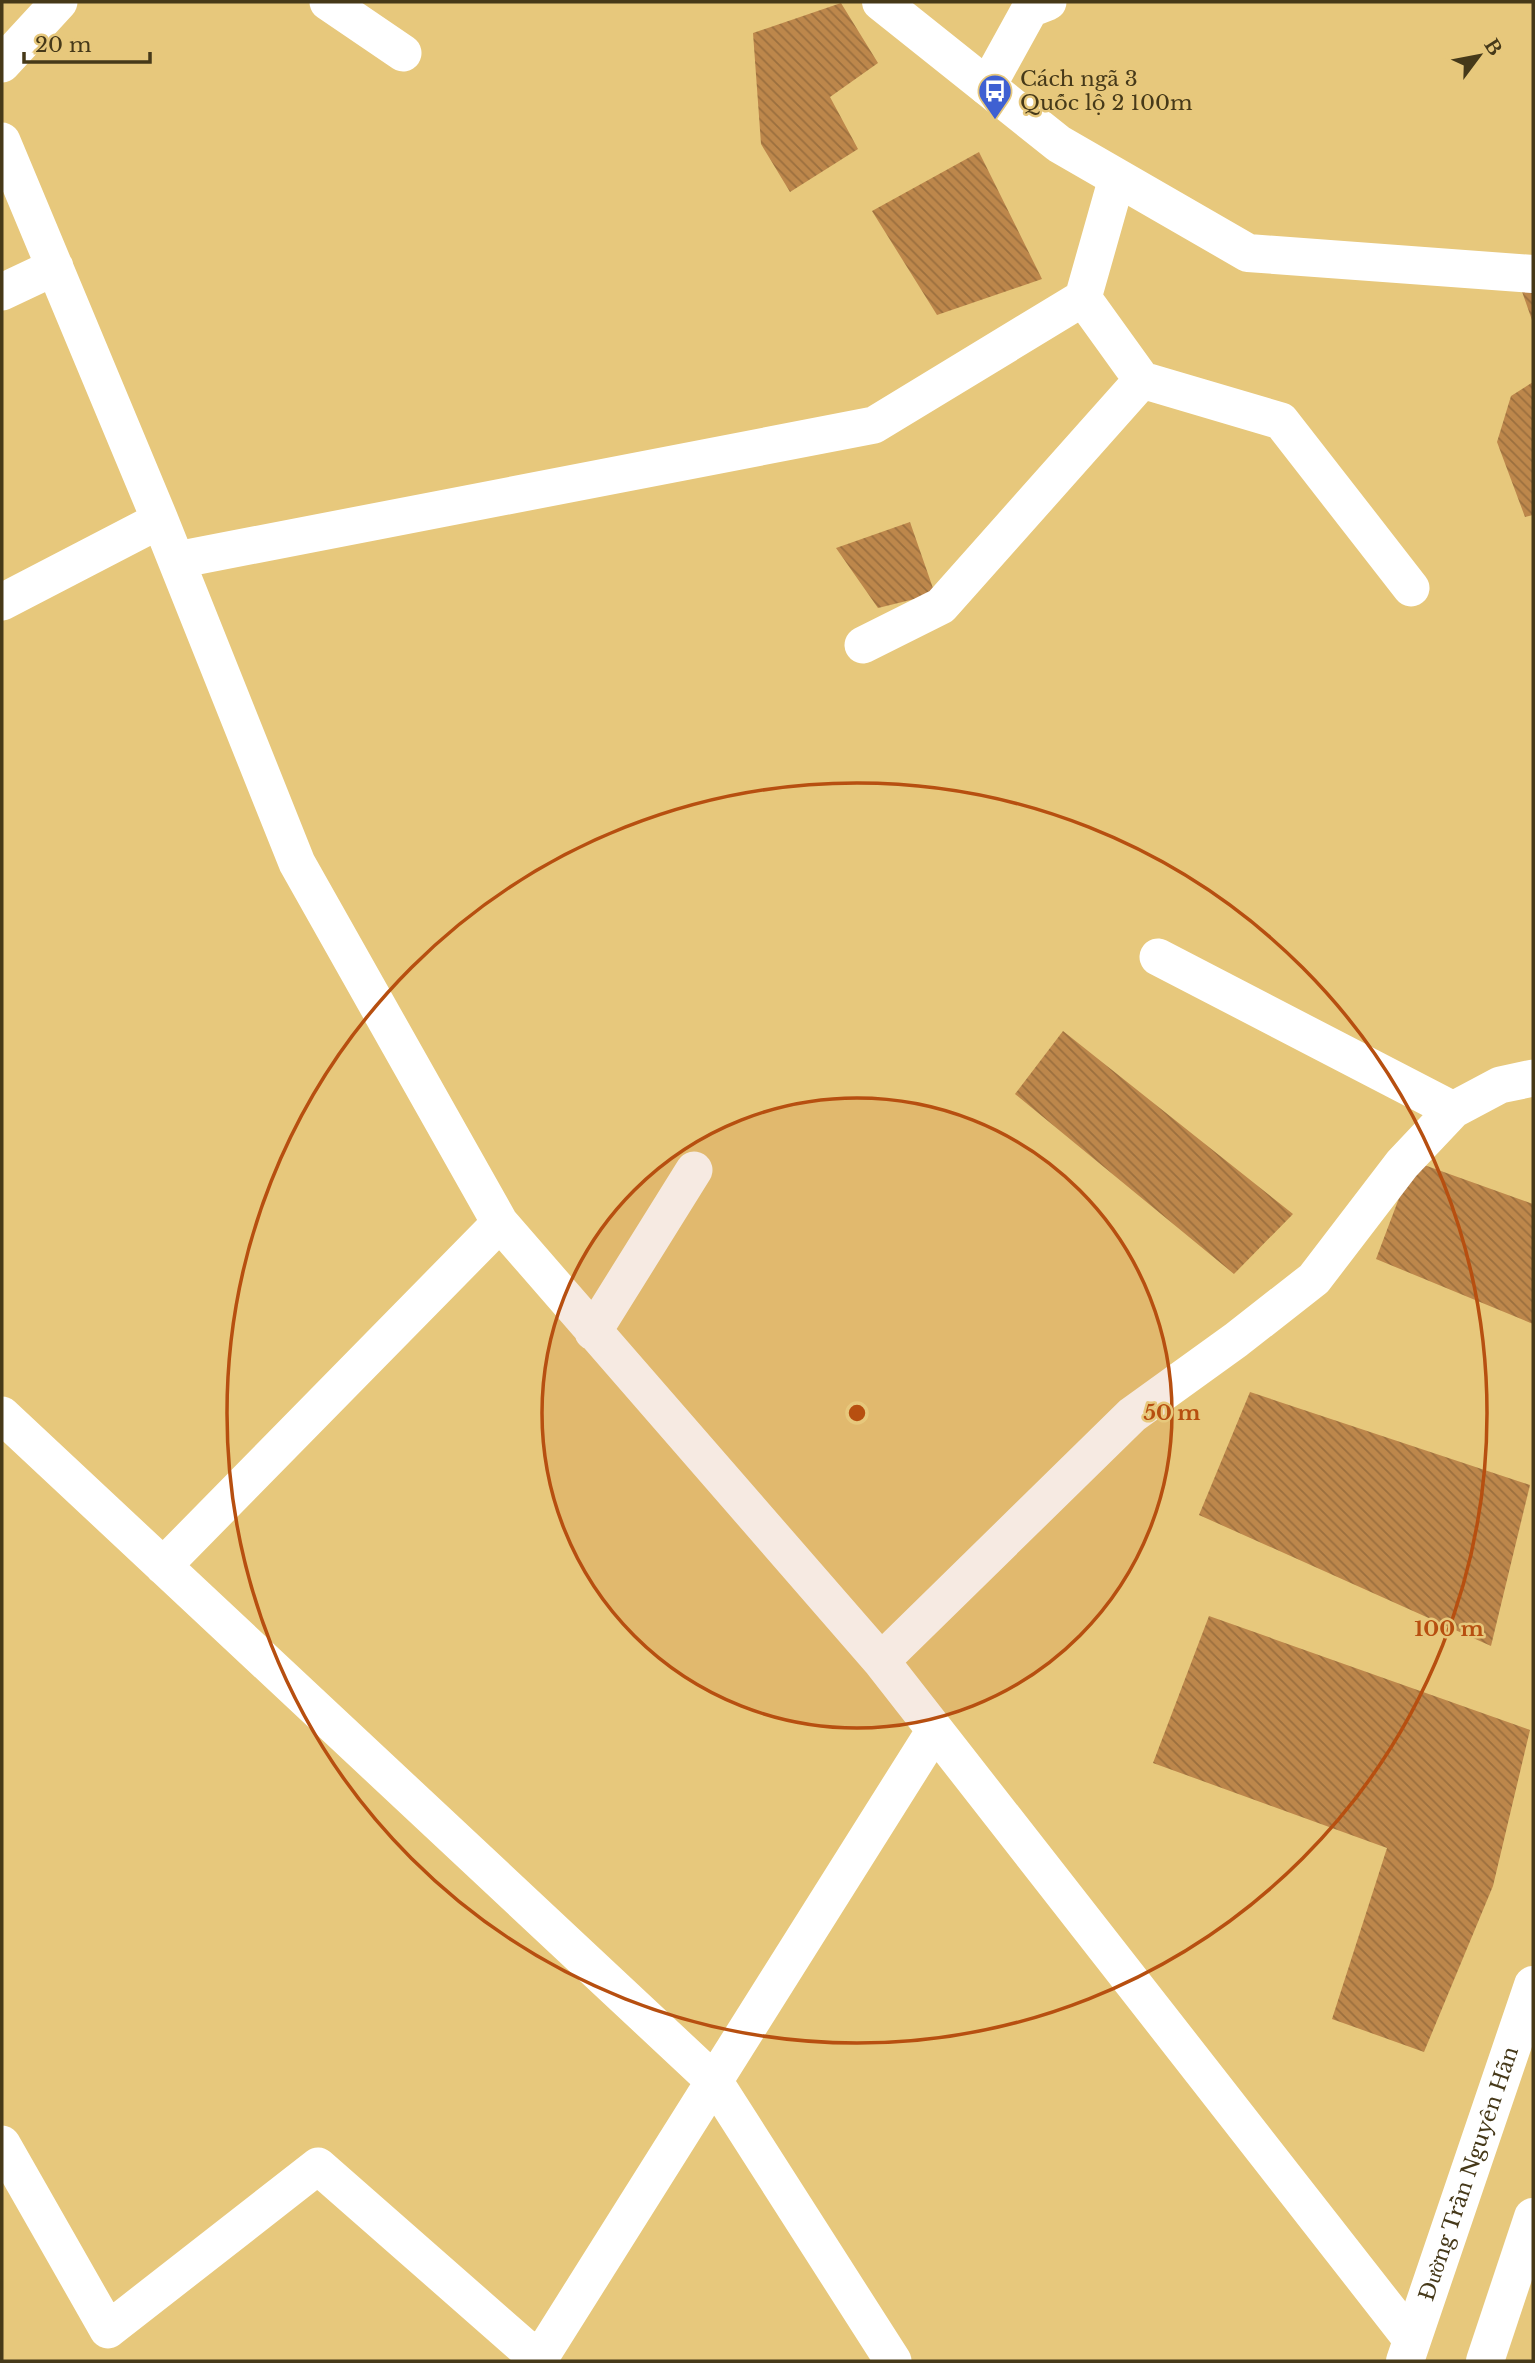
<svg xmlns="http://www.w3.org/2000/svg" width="1535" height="2363" font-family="'Libre Baskerville',serif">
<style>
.building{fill:url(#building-back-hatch)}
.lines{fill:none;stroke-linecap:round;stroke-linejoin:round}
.minor{stroke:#fff;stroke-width:37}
.tertiary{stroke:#fff;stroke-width:38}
.primary{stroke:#fff;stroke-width:38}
.ring{fill:none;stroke:#b74f10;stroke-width:3.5}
.labels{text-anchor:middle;stroke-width:5;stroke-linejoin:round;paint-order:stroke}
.poi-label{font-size:21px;fill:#463919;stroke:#e7c87c;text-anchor:start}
.street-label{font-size:21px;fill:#463919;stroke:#e7c87c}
.centre{fill:#b74f10;stroke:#e7c87c;stroke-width:3.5}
.ring-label{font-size:21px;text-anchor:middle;font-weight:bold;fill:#b74f10;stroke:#e7c87c;stroke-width:5;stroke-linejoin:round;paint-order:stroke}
</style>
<defs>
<pattern id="building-back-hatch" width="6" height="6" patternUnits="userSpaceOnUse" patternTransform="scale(1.75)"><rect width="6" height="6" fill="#bd874b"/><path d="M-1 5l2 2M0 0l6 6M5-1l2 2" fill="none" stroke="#9b6f3e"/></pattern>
</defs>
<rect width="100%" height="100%" fill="#e7c87c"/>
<!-- building -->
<path class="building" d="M841 3 878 63 830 97 858 149 790 192 761 144 753 33Z
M979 152 1042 279 937 315 872 211Z
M1519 283 1533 284V323Z
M1533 382V515L1525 517 1497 442 1511 396Z
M910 522 935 594 878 608 836 548Z
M1063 1031 1293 1214 1234 1274 1015 1094Z
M1413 1161 1533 1204V1324L1376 1259Z
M1250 1392 1530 1485 1491 1646 1199 1515Z
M1209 1616 1530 1730 1493 1886 1424 2052 1332 2019 1387 1848 1153 1763Z"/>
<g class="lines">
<!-- minor -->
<path class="minor" d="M328 2 403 53
M2 64 59 2
M987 87 1030 9 1048 2
M2 141 160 520 297 863 500 1223 881 1661 1412 2340
M2 292 55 267
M1083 298 1142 380 1281 421 1411 588
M177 560 874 425 1083 298 1117 178
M2 602 160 520
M863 645 941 606 1142 380
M1158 957 1453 1110
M593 1332 694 1170
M2 1415 714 2081 893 2361
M163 1566 500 1223
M881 1661 1132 1415 1236 1340 1314 1279 1402 1164 1453 1110 1500 1085 1533 1078
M2 2144 108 2330 318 2166 539 2360
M538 2361 935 1730"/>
<!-- tertiary -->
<path class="tertiary" d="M881 2 1059 144 1248 253 1533 274"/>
<!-- primary -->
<g class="primary">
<path id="s1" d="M1405 2361 1533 1985"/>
<path d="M1485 2361 1533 2217"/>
</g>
</g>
<!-- distance rings -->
<circle cx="857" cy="1413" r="315" fill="#b74f10" fill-opacity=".12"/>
<g class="ring">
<circle cx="857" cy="1413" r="315"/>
<circle cx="857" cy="1413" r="630"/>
</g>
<!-- icons -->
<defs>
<g id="bus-pin" transform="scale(1.75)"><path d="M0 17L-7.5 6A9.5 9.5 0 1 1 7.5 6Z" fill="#3f60d2" stroke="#e7c87c"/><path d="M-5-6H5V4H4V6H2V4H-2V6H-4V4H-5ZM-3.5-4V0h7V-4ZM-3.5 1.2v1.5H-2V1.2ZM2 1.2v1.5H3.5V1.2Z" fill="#fff"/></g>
</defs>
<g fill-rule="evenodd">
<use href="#bus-pin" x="995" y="91"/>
</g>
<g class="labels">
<!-- poi labels -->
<g class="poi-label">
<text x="1020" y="86">Cách ngã 3<tspan x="1020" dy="24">Quốc lộ 2 100m</tspan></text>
</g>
<!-- street labels -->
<g class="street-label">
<text dy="7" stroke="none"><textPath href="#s1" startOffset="198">Đường Trần Nguyên Hãn</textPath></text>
</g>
</g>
<circle cx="857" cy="1413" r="10" class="centre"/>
<g class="ring-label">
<text x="1172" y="1420">50 m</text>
<text x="1449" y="1636">100 m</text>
</g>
<!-- border -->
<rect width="1535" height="2363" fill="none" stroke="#463919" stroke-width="7"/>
<!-- north arrow -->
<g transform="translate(1479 56) rotate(58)" stroke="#e7c87c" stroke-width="5" paint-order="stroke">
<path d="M0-5L12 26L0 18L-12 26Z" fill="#463919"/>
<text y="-10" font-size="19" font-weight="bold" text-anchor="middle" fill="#463919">B</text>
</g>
<!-- scale -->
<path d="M24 52v10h126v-10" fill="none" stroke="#463919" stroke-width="3.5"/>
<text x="35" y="52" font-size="21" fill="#463919" stroke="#e7c87c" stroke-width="5" paint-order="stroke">20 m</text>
</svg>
